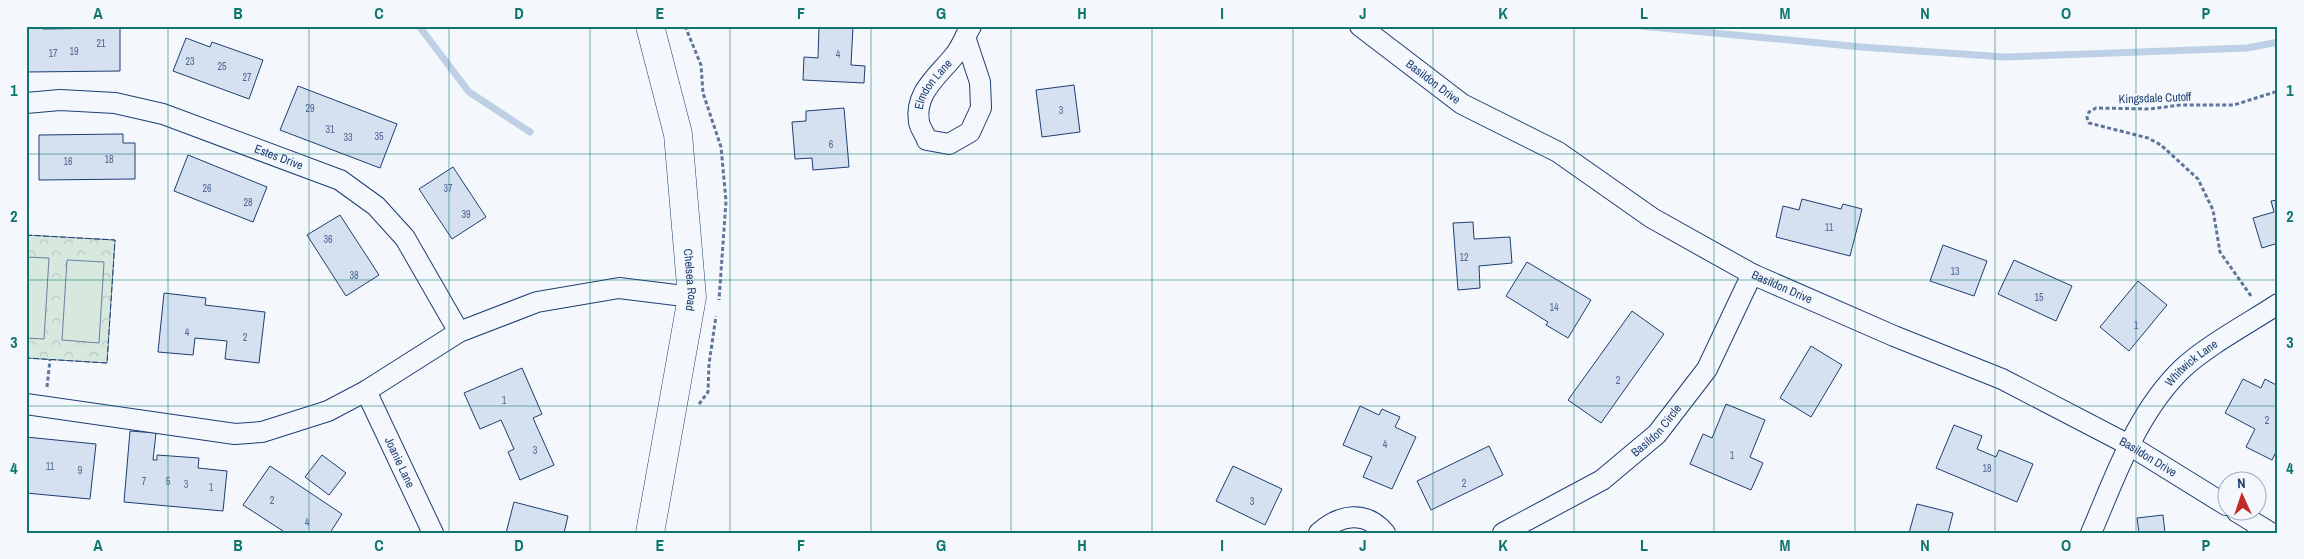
<svg xmlns="http://www.w3.org/2000/svg" width="2304" height="559" font-family="'Archivo Narrow',sans-serif">
<style>
.park{fill:url(#park-crowns);stroke:#687fa3}
.pitch{fill:#d7e8df;stroke:#687fa3}
.lines{fill:none;stroke-linecap:round;stroke-linejoin:round}
.stream{stroke:#bed0e5;stroke-width:7}
.building{fill:#d5e0f0;stroke:#1d3f73}
.street-casing{stroke:#1d3f73;stroke-width:22}
.secondary-casing{stroke:#1d3f73;stroke-width:29}
.path{stroke:#5e769c;stroke-width:3;stroke-dasharray:4 2.5;stroke-linecap:butt}
.street{stroke:#f4f7fb;stroke-width:20}
.secondary{stroke:#f4f7fb;stroke-width:28}
.fence{stroke:#1d3f73;stroke-width:1;stroke-dasharray:6 2.5;stroke-linecap:butt}
.grid{fill:none;stroke:#0f766e;stroke-width:1;stroke-opacity:0.55}
.labels{text-anchor:middle;stroke-width:4;stroke-linejoin:round;paint-order:stroke}
.number-label{font-size:10px;fill:#4b6792}
.street-label{font-size:12px;fill:#1d3f73;stroke:#f4f7fb}
.neatline{fill:none;stroke:#0f766e;stroke-width:2}
.grid-label{font-size:16px;text-anchor:middle;font-weight:bold;fill:#0f766e}
</style>
<defs>
<pattern id="park-crowns" width="20" height="18" patternUnits="userSpaceOnUse" patternTransform="scale(1.25)"><rect width="20" height="18" fill="#d7e8df"/><path d="M2 6a3 3 0 1 1 6 0M12 15a3 3 0 1 1 6 0" fill="none" stroke="#b8c8c3"/></pattern>
</defs>
<rect width="100%" height="100%" fill="#f4f7fb"/>
<!-- park -->
<path class="park" d="M26 235 115 240 107 363 26 358Z"/>
<!-- pitch -->
<path class="pitch" d="M26 257 49 258 44 339 26 338Z
M67 260 104 262 99 343 62 340Z"/>
<g class="lines">
<!-- stream -->
<path class="stream" d="M419 26 469 92 530 132
M1641 26 1861 47 2005 57 2247 48 2278 42"/>
</g>
<!-- building -->
<path class="building" d="M26 26H43V29L120 28V71L26 72Z
M819 26H853L851 65 865 66 864 83 803 80 804 57 818 58Z
M186 38 210 47 212 42 263 60 249 99 173 71Z
M1074 85 1080 132 1042 137 1036 90Z
M298 86 397 124 380 168 280 130Z
M844 108 849 167 813 170 812 158 795 159 792 122 806 121V111Z
M123 134V143H135V179L39 180V135Z
M188 155 267 187 253 222 174 191Z
M453 167 486 217 452 239 419 189Z
M1802 199 1841 209 1843 204 1862 209 1850 256 1776 237 1783 206 1799 210Z
M2278 200V243L2262 248 2253 218 2274 212 2271 201Z
M340 215 379 275 346 296 307 235Z
M1473 222 1474 239 1510 237 1512 263 1479 266 1480 288 1458 290 1453 223Z
M1943 245 1987 261 1974 296 1930 281Z
M2014 260 2072 286 2056 321 1998 294Z
M1527 262 1591 300 1568 338 1546 325 1548 322 1506 296Z
M2138 281 2167 305 2129 351 2100 327Z
M164 293 206 298 205 305 265 312 259 363 225 359 227 341 195 338 193 355 158 352Z
M1632 311 1664 334 1601 423 1568 400Z
M1811 346 1842 365 1811 417 1780 398Z
M522 368 542 414 533 418 554 465 520 480 508 452 514 449 501 420 480 429 464 393Z
M2243 379 2261 388 2265 379 2278 386V448L2272 460 2246 447 2255 429 2225 413Z
M1726 404 1765 420 1750 457 1763 463 1751 490 1690 464 1703 434 1712 438Z
M1360 406 1379 415 1382 409 1400 417 1395 427 1416 437 1392 489 1363 477 1372 457 1343 445Z
M1954 425 1982 436 1977 449 1996 457 1999 450 2033 464 2017 502 1936 468Z
M130 431 156 433 153 460H157V455L199 458 198 468 227 471 223 511 124 502Z
M26 437 96 444 90 499 26 493Z
M1489 446 1503 475 1431 510 1417 481Z
M322 455 346 473 329 495 305 477Z
M270 466 342 514 330 533H286L243 505Z
M1233 466 1282 489 1265 525 1216 501Z
M514 502 568 516 564 533H506Z
M1917 504 1953 513 1948 533H1909Z
M2163 515 2165 533H2139L2137 518Z"/>
<g class="lines">
<!-- street casing -->
<g class="street-casing">
<g id="street">
<path id="s1" d="M1360 26 1462 104 1558 152 1652 218 1752 274 1894 336 2002 379 2129 445 2226 505"/>
<path id="s2" d="M965 37 980 82 981 108 970 132 949 144 927 140C925 134 920 128 919 122 914 93 938 76 954 56 961 48 965 36 971 26"/>
<path id="s3" d="M26 103 60 100 115 103 163 114 340 180 376 206 405 238 459 332"/>
<path id="s4" d="M366 391 433 533"/>
<path d="M26 404 235 434 262 432 328 411 366 391 459 332 537 302 619 288 692 297"/>
<path d="M2237 512 2271 533"/>
<path d="M1319 533C1340 514 1366 510 1385 533"/>
<path id="s5" d="M1503 533 1602 480 1657 434 1707 369 1752 274"/>
<path id="s6" d="M2091 533C2116 475 2137 412 2183 368 2208 345 2249 323 2278 304"/>
</g>
</g>
<!-- secondary casing -->
<g class="secondary-casing">
<g id="secondary">
<path id="s7" d="M650 26 678 134 692 297 650 533"/>
</g>
</g>
<!-- path -->
<path class="path" d="M685 26 701 65 703 93 721 147 726 201 719 300
M2251 296 2220 252 2213 210 2198 179 2161 145 2148 138 2089 123 2087 118 2089 112 2096 108 2150 109 2180 105H2234L2278 91
M47 387 50 360
M699 404 708 392 709 364 716 316"/>
<!-- street -->
<use href="#street" class="street"/>
<!-- secondary -->
<use href="#secondary" class="secondary"/>
<!-- fence -->
<path class="fence" d="M26 235 115 240 107 363 26 358"/>
</g>
<!-- grid -->
<path class="grid" d="M168 26V533M309 26V533M449 26V533M590 26V533M730 26V533M871 26V533M1011 26V533M1152 26V533M1293 26V533M1433 26V533M1574 26V533M1714 26V533M1855 26V533M1995 26V533M2136 26V533M26 154H2278M26 280H2278M26 406H2278"/>
<g class="labels">
<!-- number labels -->
<g class="number-label">
<text x="101" y="47">21</text>
<text x="74" y="55">19</text>
<text x="53" y="57">17</text>
<text x="838" y="58">4</text>
<text x="190" y="65">23</text>
<text x="222" y="70">25</text>
<text x="247" y="81">27</text>
<text x="310" y="112">29</text>
<text x="1061" y="114">3</text>
<text x="330" y="133">31</text>
<text x="379" y="140">35</text>
<text x="348" y="141">33</text>
<text x="831" y="148">6</text>
<text x="109" y="163">18</text>
<text x="68" y="165">16</text>
<text x="207" y="192">26</text>
<text x="448" y="192">37</text>
<text x="248" y="206">28</text>
<text x="466" y="218">39</text>
<text x="1829" y="231">11</text>
<text x="328" y="243">36</text>
<text x="1464" y="261">12</text>
<text x="1955" y="275">13</text>
<text x="354" y="279">38</text>
<text x="2039" y="301">15</text>
<text x="1554" y="311">14</text>
<text x="2136" y="329">1</text>
<text x="187" y="336">4</text>
<text x="245" y="341">2</text>
<text x="1618" y="384">2</text>
<text x="504" y="404">1</text>
<text x="2267" y="424">2</text>
<text x="1385" y="448">4</text>
<text x="535" y="454">3</text>
<text x="1732" y="459">1</text>
<text x="50" y="470">11</text>
<text x="1987" y="472">18</text>
<text x="80" y="474">9</text>
<text x="144" y="485">7</text>
<text x="168" y="485">5</text>
<text x="1464" y="487">2</text>
<text x="186" y="488">3</text>
<text x="211" y="491">1</text>
<text x="272" y="504">2</text>
<text x="1252" y="505">3</text>
<text x="307" y="526">4</text>
</g>
<!-- street labels -->
<g class="street-label">
<text dy="4" stroke="none"><textPath href="#s1" startOffset="92">Basildon Drive</textPath></text>
<text dy="4" stroke="none"><textPath href="#s2" startOffset="208">Elmdon Lane</textPath></text>
<text transform="translate(2155 98) rotate(-2)" y="4">Kingsdale Cutoff</text>
<text dy="4" stroke="none"><textPath href="#s3" startOffset="262">Estes Drive</textPath></text>
<text dy="4" stroke="none"><textPath href="#s7" startOffset="258">Chelsea Road</textPath></text>
<text dy="4" stroke="none"><textPath href="#s1" startOffset="498">Basildon Drive</textPath></text>
<text dy="4" stroke="none"><textPath href="#s6" startOffset="200">Whitwick Lane</textPath></text>
<text dy="4" stroke="none"><textPath href="#s5" startOffset="186">Basildon Circle</textPath></text>
<text dy="4" stroke="none"><textPath href="#s1" startOffset="902">Basildon Drive</textPath></text>
<text dy="4" stroke="none"><textPath href="#s4" startOffset="79">Joanie Lane</textPath></text>
</g>
</g>
<!-- border -->
<rect width="2304" height="559" fill="none" stroke="#f4f7fb" stroke-width="55"/>
<!-- north arrow -->
<g transform="translate(2242 496) rotate(357)"><circle r="24" fill="#f4f7fb" stroke="#9eadc5"/>
<path d="M0-4L9 19L0 12L-9 19Z" fill="#c62828"/>
<text y="-8" font-size="14" font-weight="bold" text-anchor="middle" fill="#1d3f73">N</text>
</g>
<rect x="28" y="28" width="2248" height="504" class="neatline"/>
<g class="grid-label">
<text x="98" y="19">A</text>
<text x="238" y="19">B</text>
<text x="379" y="19">C</text>
<text x="519" y="19">D</text>
<text x="660" y="19">E</text>
<text x="801" y="19">F</text>
<text x="941" y="19">G</text>
<text x="1082" y="19">H</text>
<text x="1222" y="19">I</text>
<text x="1363" y="19">J</text>
<text x="1503" y="19">K</text>
<text x="1644" y="19">L</text>
<text x="1785" y="19">M</text>
<text x="1925" y="19">N</text>
<text x="2066" y="19">O</text>
<text x="2206" y="19">P</text>
<text x="14" y="96">1</text>
<text x="2290" y="96">1</text>
<text x="14" y="222">2</text>
<text x="2290" y="222">2</text>
<text x="14" y="348">3</text>
<text x="2290" y="348">3</text>
<text x="14" y="474">4</text>
<text x="2290" y="474">4</text>
<text x="98" y="551">A</text>
<text x="238" y="551">B</text>
<text x="379" y="551">C</text>
<text x="519" y="551">D</text>
<text x="660" y="551">E</text>
<text x="801" y="551">F</text>
<text x="941" y="551">G</text>
<text x="1082" y="551">H</text>
<text x="1222" y="551">I</text>
<text x="1363" y="551">J</text>
<text x="1503" y="551">K</text>
<text x="1644" y="551">L</text>
<text x="1785" y="551">M</text>
<text x="1925" y="551">N</text>
<text x="2066" y="551">O</text>
<text x="2206" y="551">P</text>
</g>
</svg>
